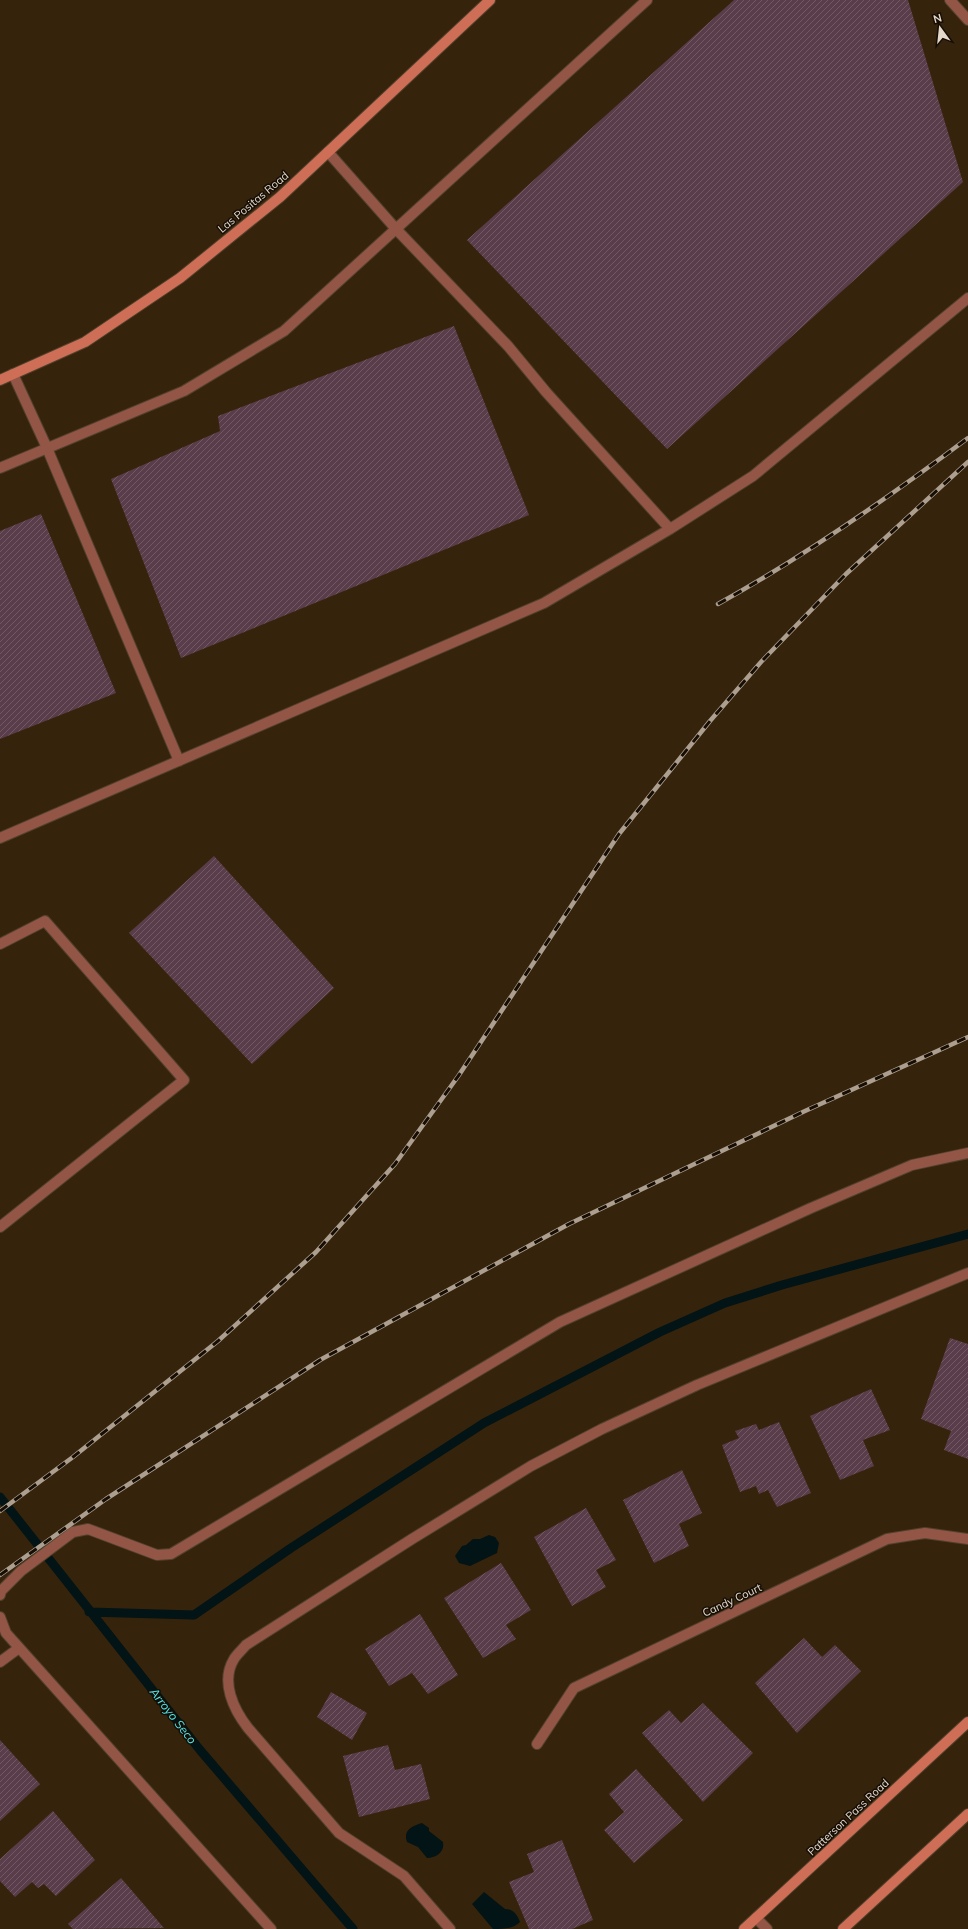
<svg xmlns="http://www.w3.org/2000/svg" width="968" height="1929" font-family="Mulish,sans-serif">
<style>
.water{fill:#021415}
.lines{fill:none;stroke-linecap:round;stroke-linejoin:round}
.stream{stroke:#021415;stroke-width:9}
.building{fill:url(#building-hatch)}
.service-casing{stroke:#51402b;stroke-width:12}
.minor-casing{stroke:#51402b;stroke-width:12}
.secondary-casing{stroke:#51402b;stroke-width:12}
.service{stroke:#925546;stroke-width:10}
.minor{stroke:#925546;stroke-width:10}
.secondary{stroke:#ce6e56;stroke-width:10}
.rail-casing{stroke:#ad9f8f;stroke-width:4.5}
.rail{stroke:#160e05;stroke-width:3;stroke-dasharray:9;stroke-linecap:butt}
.labels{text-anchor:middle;stroke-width:3;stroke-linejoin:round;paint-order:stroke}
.street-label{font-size:11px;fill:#e5d9cc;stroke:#160e05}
.water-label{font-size:12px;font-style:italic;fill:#4ee7ed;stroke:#160e05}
</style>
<defs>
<pattern id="building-hatch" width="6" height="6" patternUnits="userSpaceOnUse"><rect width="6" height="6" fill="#5a3d4a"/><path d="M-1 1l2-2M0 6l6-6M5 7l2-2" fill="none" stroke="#725863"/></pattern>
</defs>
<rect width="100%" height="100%" fill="#35230c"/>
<!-- water -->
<path class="water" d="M489 1535 495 1537 499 1543 497 1553 470 1566 459 1563 455 1556 462 1546 466 1545 473 1539H480Z
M422 1823 429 1828V1831L443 1842C445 1852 436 1858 427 1858L418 1847 407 1842C403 1831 411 1826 422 1823Z
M484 1892 505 1909C513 1909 517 1914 520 1922 513 1929 503 1929 493 1929L472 1904Z"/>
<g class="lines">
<!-- stream -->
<path class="stream" d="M0 1497 200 1750 353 1929
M89 1612 194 1615 291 1548 484 1423 660 1332 725 1303 782 1285 968 1234"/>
</g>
<!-- building -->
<path class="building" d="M734 0H908L963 182 667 449 467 240Z
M454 326 529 515 181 658 111 479 220 431 218 416Z
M41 514 116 693 0 739V531Z
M214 856 334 988 252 1064 129 933Z
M950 1338 968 1344V1459L944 1450 951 1431 921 1419Z
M871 1389 890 1430 863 1440 874 1466 840 1480 810 1416Z
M779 1422 811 1493 777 1507 768 1490 759 1494 756 1486 740 1492 722 1445 739 1438 735 1431 756 1424 759 1430Z
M682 1470 702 1513 679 1524 689 1546 654 1563 623 1500Z
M586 1508 616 1560 596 1570 606 1587 572 1606 534 1537Z
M501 1563 531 1610 506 1625 516 1639 483 1658 444 1598Z
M420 1614 458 1675 428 1694 412 1673 389 1686 365 1649Z
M804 1638 822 1657 835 1645 861 1671 797 1733 755 1683Z
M331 1692 367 1713 352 1740 317 1717Z
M703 1703 753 1753 703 1802 642 1733 669 1710 681 1723Z
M0 1740 40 1784 0 1821Z
M388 1745 395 1770 421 1764 430 1799 359 1817 343 1756Z
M636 1769 683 1820 634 1863 604 1830 624 1812 609 1794Z
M53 1811 95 1860 56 1896 44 1884 38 1888 32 1882 15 1897 0 1881V1859Z
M562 1840 593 1920 572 1929H529L509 1882 534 1872 527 1854Z
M121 1878 164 1928 73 1929 68 1924Z"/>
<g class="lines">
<!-- service casing -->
<g class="service-casing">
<path id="service" d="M950 0 968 20
M328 152 396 229 508 346 546 392 670 529
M13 374 47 448 179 761
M0 468 184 391 284 331 647 0
M0 838 544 603 670 529 753 476 968 298
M0 944 45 921 184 1080 0 1227
M0 1595 1 1591 21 1571 73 1532 88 1529 157 1555 171 1554 560 1322 811 1208 912 1165 968 1153
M0 1617 6 1633 271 1929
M0 1662 19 1648
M450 1929 404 1876 339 1833 248 1728C234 1710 220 1682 234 1659 237 1654 242 1650 246 1645L412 1539 531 1466 602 1429 697 1385 968 1273"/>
</g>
<!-- minor casing -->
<g class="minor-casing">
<path id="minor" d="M537 1744 574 1688 887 1539 925 1533 968 1539
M756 1918 767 1929"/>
</g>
<!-- secondary casing -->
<g class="secondary-casing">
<path id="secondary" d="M0 380 85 342 180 278 280 197 490 0
M744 1929 968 1722
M843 1929 968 1814"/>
</g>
<!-- service -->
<use href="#service" class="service"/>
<!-- minor -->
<use href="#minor" class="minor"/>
<!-- secondary -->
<use href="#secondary" class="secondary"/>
<!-- rail casing -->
<g class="rail-casing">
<path id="rail" d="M718 604C805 556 888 498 968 438
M0 1511 73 1457 218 1341 316 1252 395 1164 459 1075 619 834 710 721 761 662 846 574 968 462
M0 1575 106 1499 320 1360 569 1224 805 1111 968 1037"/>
</g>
<!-- rail -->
<use href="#rail" class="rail"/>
</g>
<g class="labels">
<!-- street labels -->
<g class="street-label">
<text transform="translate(253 202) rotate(-40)" y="4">Las Positas Road</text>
<text transform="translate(732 1600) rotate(-25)" y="4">Candy Court</text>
<text transform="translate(848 1817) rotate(-43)" y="4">Patterson Pass Road</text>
</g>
<!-- water labels -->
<g class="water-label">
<text transform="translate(173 1716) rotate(52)" y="4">Arroyo Seco</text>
</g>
</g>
<!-- north arrow -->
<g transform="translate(940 28) rotate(345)" stroke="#160e05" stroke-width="3" paint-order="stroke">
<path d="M0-3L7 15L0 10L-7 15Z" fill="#e5d9cc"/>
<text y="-6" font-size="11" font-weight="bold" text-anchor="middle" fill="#e5d9cc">N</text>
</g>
</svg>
